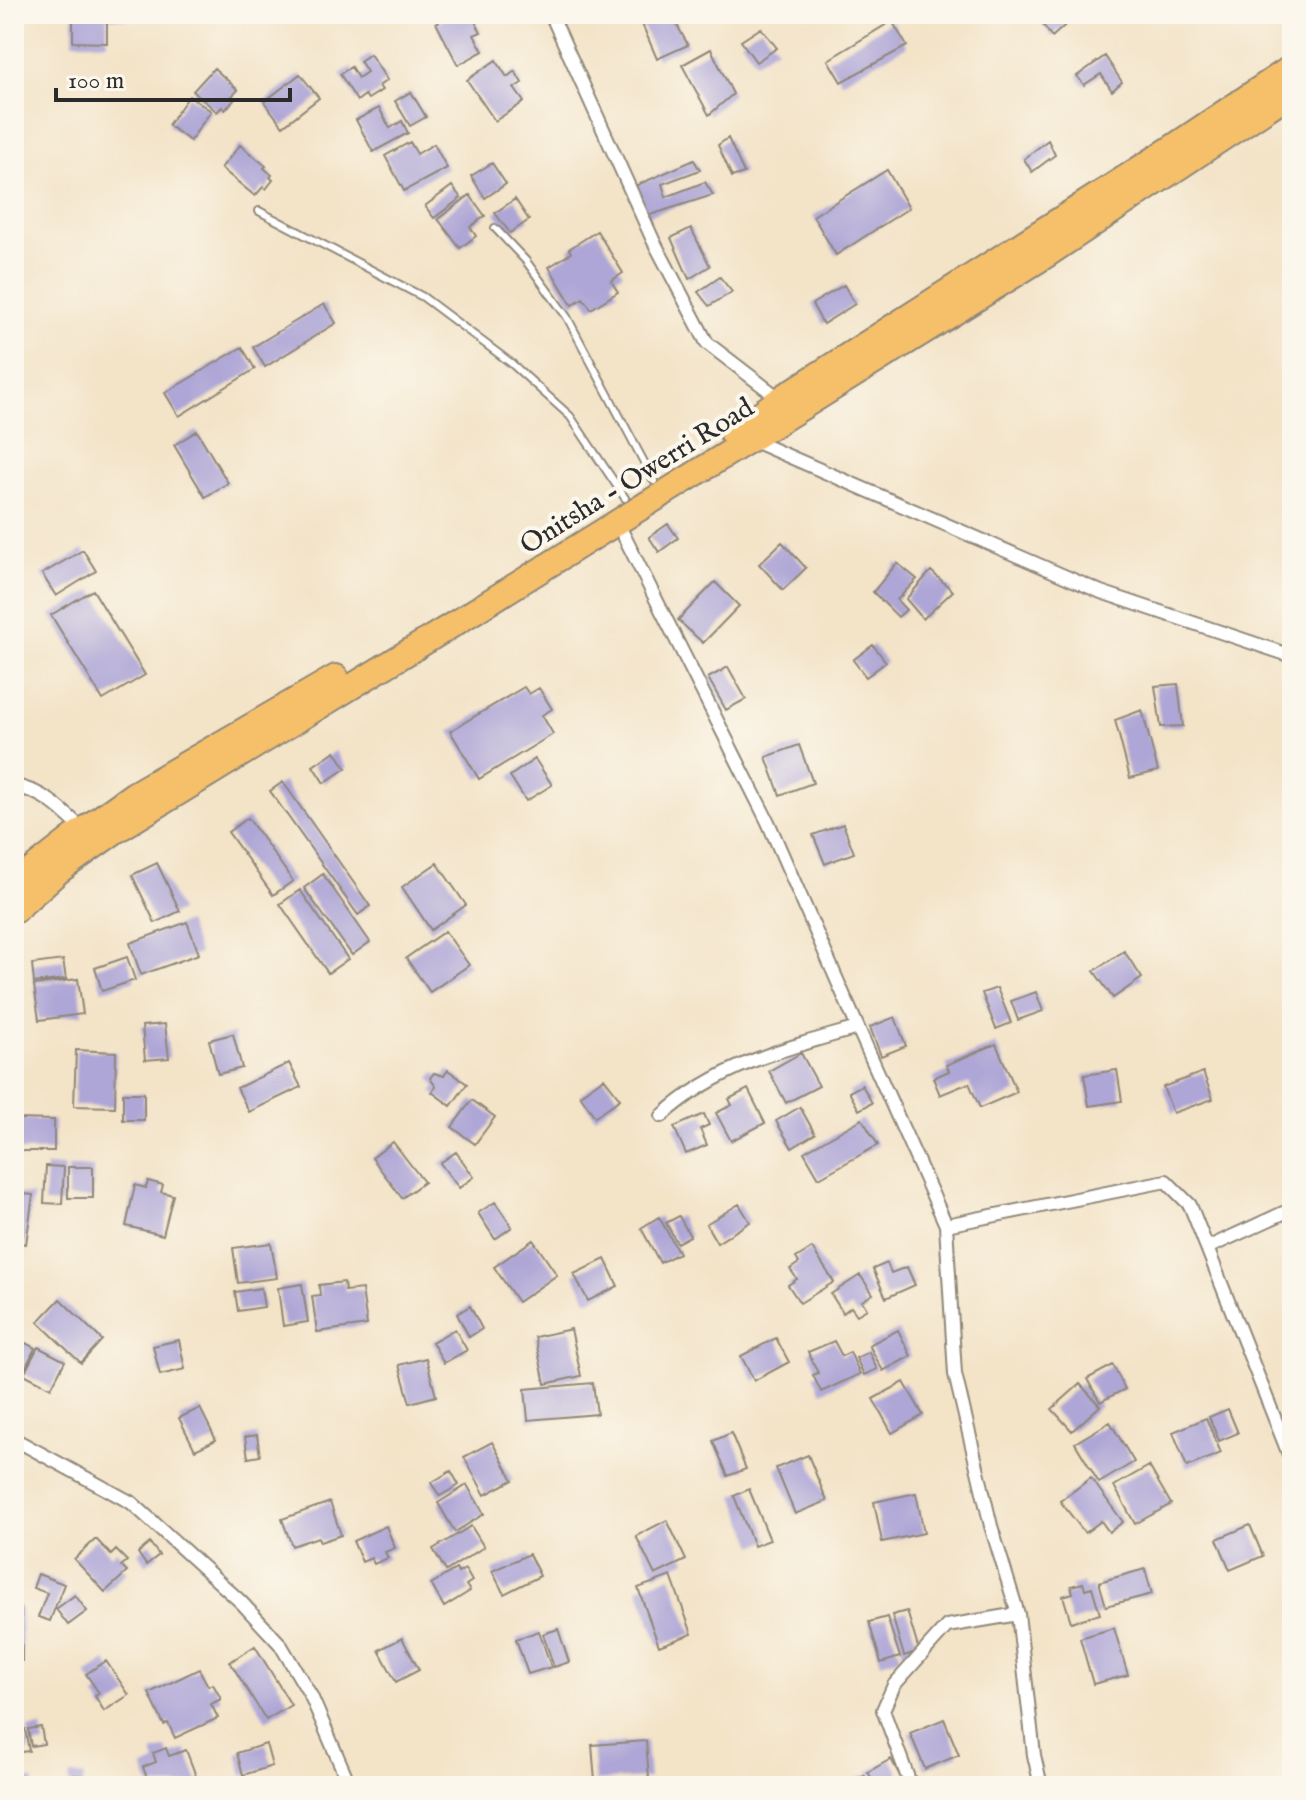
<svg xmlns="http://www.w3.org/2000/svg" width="1306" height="1800" font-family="'IM FELL English',serif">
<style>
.building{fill:#aea6d6}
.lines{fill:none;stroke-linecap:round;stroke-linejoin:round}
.lane-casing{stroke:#8f8779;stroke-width:10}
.street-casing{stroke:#8f8779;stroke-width:16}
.highway-casing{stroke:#8f8779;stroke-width:28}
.lane{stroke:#fff;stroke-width:6}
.street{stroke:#fff;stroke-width:12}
.highway{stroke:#f6c06b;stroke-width:24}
.labels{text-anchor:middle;stroke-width:8;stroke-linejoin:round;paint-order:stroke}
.street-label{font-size:28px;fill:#2b2b2b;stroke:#fbf7ec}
</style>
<rect width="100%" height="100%" fill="#fbf7ec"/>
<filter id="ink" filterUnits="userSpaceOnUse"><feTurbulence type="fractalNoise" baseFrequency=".0125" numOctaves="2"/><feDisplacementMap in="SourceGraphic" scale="16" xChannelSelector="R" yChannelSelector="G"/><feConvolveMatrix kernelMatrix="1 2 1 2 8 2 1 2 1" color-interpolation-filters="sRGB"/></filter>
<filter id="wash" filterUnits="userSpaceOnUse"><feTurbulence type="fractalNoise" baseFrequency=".006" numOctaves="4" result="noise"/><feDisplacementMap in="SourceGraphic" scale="32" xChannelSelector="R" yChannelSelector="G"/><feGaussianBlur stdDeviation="1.8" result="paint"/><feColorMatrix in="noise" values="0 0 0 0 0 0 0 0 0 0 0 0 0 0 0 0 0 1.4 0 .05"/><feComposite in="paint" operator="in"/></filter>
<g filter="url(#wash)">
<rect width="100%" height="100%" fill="#f3e3c7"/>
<g id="blocks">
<!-- building -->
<path class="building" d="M73 14H131V19L107 18V43L73 42Z
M454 14H463L466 19 472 16 481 32 474 35 483 51 458 65 436 23Z
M664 14H671L688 45 657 59 642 24Z
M1035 14H1068L1072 19 1052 37Z
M892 21 907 46 841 82 828 60Z
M761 28 777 48 756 62 741 41Z
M711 49 733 94 709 115 682 65Z
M370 54 387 80 379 86 382 90 368 99 365 95 357 101 340 74 351 67 358 78 367 72 360 61Z
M1105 56 1122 82 1112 91 1101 74 1084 85 1077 76Z
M496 60 507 77 515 71 522 83 514 88 524 102 495 121 467 80Z
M214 68 238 90 232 96 235 99 225 110 222 107 217 112 193 91Z
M300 74 319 98 283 126 264 102Z
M411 92 426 117 410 126 395 101Z
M189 96 211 111 190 141 168 125Z
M379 108 390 128 402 121 408 133 373 152 356 120Z
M728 138 744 173 732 177 718 145Z
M1048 140 1055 155 1032 172 1024 159Z
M410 142 417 154 434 144 447 168 404 191 385 156Z
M240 145 266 166 264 168 272 175 270 177 273 180 266 189 263 187 255 196 221 168Z
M694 160 700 170 662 184 666 197 705 182 713 195 647 216 635 186Z
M492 163 506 184 485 198 471 176Z
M887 170 909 208 836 255 813 216Z
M452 186 461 198 434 218 425 206Z
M470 195 485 216 470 227 476 236 460 248 438 219Z
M515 199 529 220 510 233 495 213Z
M691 228 710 266 689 279 671 238Z
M597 231 623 273 611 281 618 292 591 309 583 298 572 305 549 267 571 253 569 249Z
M720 277 732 292 709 306 698 292Z
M844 285 855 304 823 324 812 304Z
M324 304 336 323 265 367 253 347Z
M242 347 255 369 179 416 165 393Z
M197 431 228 483 205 497 174 445Z
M668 524 678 538 659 552 649 537Z
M782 542 806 568 783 590 759 564Z
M83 550 96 571 56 596 42 574Z
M897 563 917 579 897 600 906 610 898 617 873 592Z
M931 571 953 591 923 619 906 599Z
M715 582 739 606 703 643 678 620Z
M93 590 145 675 103 700 51 615Z
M873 645 886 662 866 677 853 660Z
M728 667 746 699 726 710 708 678Z
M1178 684 1183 726 1161 727 1155 686Z
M524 687 529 694 539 688 552 709 542 715 553 734 479 779 450 731Z
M1142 710 1158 771 1130 778 1115 720Z
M799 745 813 783 780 795 766 757Z
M335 751 346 768 324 783 313 766Z
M535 759 552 785 526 801 510 776Z
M283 782 370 906 358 915 270 791Z
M248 818 293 881 273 895 228 832Z
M843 824 854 853 825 864 813 835Z
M157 863 180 911 155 923 132 875Z
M437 863 466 905 431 930 402 887Z
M323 874 370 942 352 955 304 888Z
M300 890 348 959 328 973 280 904Z
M187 922 199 954 141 975 130 943Z
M445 931 469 965 430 992 406 958Z
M1124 951 1142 978 1113 998 1094 971Z
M127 957 135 980 102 991 95 968Z
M63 960 66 979 34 983 32 964Z
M78 979 83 1014 39 1020 34 985Z
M997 988 1011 1023 996 1029 982 993Z
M1036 992 1043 1011 1018 1020 1011 1001Z
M895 1017 906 1046 881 1056 870 1027Z
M165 1024 169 1058 145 1060 142 1026Z
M233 1034 242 1068 218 1074 209 1040Z
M996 1044 1017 1092 980 1108 969 1083 940 1095 933 1078 949 1071 946 1065Z
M76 1050 116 1052 115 1107 74 1106Z
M801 1053 819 1086 786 1103 769 1071Z
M289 1063 301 1087 249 1112 237 1088Z
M448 1070 467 1084 451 1106 432 1092 436 1087 430 1078 434 1073 444 1076Z
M1117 1070 1122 1101 1089 1106 1084 1075Z
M1203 1072 1213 1099 1173 1113 1163 1087Z
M604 1078 620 1099 595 1117 580 1095Z
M862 1085 872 1103 859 1110 849 1092Z
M748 1089 765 1123 731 1141 716 1113 732 1105 729 1099Z
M123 1093H144V1120H123Z
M472 1100 495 1117 475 1144 452 1127Z
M800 1107 815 1134 792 1148 776 1121Z
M704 1114 709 1125 700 1129 707 1145 686 1154 674 1127Z
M16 1119 54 1120V1151H16Z
M862 1119 878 1145 819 1178 804 1152Z
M393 1142 424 1182 402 1198 372 1158Z
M456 1152 474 1177 459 1188 440 1163Z
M46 1166 64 1167 62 1204 44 1203Z
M68 1167H93V1198H68Z
M148 1181 163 1185 161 1192 173 1195 163 1235 126 1226 135 1185 146 1188Z
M14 1193 33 1195 26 1244 14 1242Z
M495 1202 512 1227 495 1239 478 1213Z
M739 1204 750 1222 717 1243 706 1224Z
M679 1216 690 1236 677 1243 666 1223Z
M659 1217 679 1253 660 1263 641 1228Z
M533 1240 557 1275 518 1302 494 1267Z
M271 1243 277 1278 238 1283 233 1248Z
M812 1248 834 1282 800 1303 788 1285 797 1279 790 1269 799 1263 796 1258Z
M605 1259 618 1286 588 1301 574 1274Z
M887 1263 891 1273 907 1267 915 1285 886 1298 873 1269Z
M860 1275 873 1294 862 1301 867 1309 857 1315 851 1307 843 1313 831 1294Z
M344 1282 345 1291 362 1289 367 1325 317 1332 312 1296 320 1295 319 1285Z
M302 1284 308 1322 283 1326 278 1288Z
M261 1288 264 1307 238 1311 235 1292Z
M60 1299 102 1340 81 1363 38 1322Z
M470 1306 482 1329 469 1337 457 1314Z
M455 1329 467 1350 444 1363 432 1342Z
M571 1329 581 1376 545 1384 535 1337Z
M898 1330 911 1356 883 1371 869 1345Z
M14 1337 35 1348 24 1371 14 1366Z
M776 1338 789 1362 754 1381 741 1356Z
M179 1340 185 1369 160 1375 153 1346Z
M834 1341 842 1356 850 1352 860 1374 821 1392 813 1375 818 1373 808 1352Z
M38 1347 65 1361 51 1388 24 1374Z
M869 1352 877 1369 864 1375 856 1358Z
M426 1358 436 1396 410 1403 399 1365Z
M1113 1365 1125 1389 1100 1402 1087 1379Z
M904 1382 923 1415 892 1433 873 1399Z
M593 1383 597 1414 528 1420 525 1389Z
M1080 1384 1100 1406 1072 1431 1052 1409Z
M200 1408 216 1440 195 1450 179 1418Z
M1228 1409 1238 1433 1219 1441 1209 1417Z
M1206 1418 1221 1453 1187 1467 1173 1432Z
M1110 1422 1134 1462 1099 1483 1075 1443Z
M731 1433 746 1469 728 1476 713 1441Z
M257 1435 260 1456 248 1458 245 1437Z
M492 1442 513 1480 485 1495 464 1457Z
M808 1455 827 1501 795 1514 776 1468Z
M1149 1466 1171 1504 1135 1524 1114 1486Z
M451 1471 459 1485 440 1496 431 1483Z
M1091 1478 1123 1522 1109 1532 1101 1521 1085 1533 1060 1501Z
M467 1485 484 1514 455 1532 438 1503Z
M749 1489 770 1540 754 1546 734 1496Z
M916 1493 924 1533 882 1542 874 1502Z
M330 1502 341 1535 320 1542 318 1537 292 1546 282 1519Z
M667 1520 686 1560 655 1575 636 1536Z
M1250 1525 1263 1556 1230 1570 1217 1539Z
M386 1526 395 1548 385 1552 388 1558 374 1564 371 1558 362 1562 353 1541Z
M471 1526 484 1547 446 1571 433 1549Z
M96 1539 111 1555 116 1550 127 1561 121 1566 127 1572 105 1592 74 1559Z
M150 1543 159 1555 146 1565 138 1553Z
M529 1554 540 1576 504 1594 492 1571Z
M456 1569 458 1573 465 1569 472 1581 466 1585 470 1591 444 1607 431 1584Z
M1145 1569 1152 1594 1106 1606 1099 1582Z
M38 1574 64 1584 50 1621 38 1617 47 1593 33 1588Z
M671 1576 692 1634 659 1646 638 1588Z
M1083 1583 1085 1589 1092 1587 1100 1614 1071 1622 1063 1596 1073 1593 1071 1586Z
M75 1595 87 1611 68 1625 56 1609Z
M21 1608 22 1661H14V1609Z
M907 1611 919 1651 904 1656 892 1615Z
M887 1617 900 1657 881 1663 869 1622Z
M1114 1628 1128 1675 1093 1684 1080 1638Z
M558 1629 569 1662 554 1667 543 1634Z
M539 1631 551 1667 528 1674 516 1639Z
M402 1638 419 1670 396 1682 379 1650Z
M255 1646 291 1705 266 1720 230 1662Z
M106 1661 129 1695 104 1711 95 1696 99 1693 86 1674Z
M199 1669 208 1686 213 1684 221 1699 211 1704 218 1718 175 1738 168 1723 164 1725 149 1693Z
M944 1719 959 1755 925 1769 910 1733Z
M41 1727 44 1744 31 1746 28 1729Z
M25 1729 29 1751 14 1753V1731Z
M646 1741 649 1778 595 1781 592 1745Z
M266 1744 272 1766 243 1775 237 1753Z
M166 1748 169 1756 186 1750 199 1784 193 1786H187V1784L181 1786H150L143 1767 156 1762 153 1753Z
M891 1759 904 1783 899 1786H876L868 1772Z
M70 1775 84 1776 83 1785 69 1784Z
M864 1775 870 1786H846Z
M14 1777 34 1780 33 1786H14Z"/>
</g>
</g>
<g filter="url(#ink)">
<use href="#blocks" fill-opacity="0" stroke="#8f8779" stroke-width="2"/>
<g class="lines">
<!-- lane casing -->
<g class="lane-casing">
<path id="lane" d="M259 211 423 297 511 363 570 416 625 498
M495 228 526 261 567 317 654 481"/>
</g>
<!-- street casing -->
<g class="street-casing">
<path id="street" d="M551 14 653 240 707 343 780 399
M749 439 1101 592 1292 656
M617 522 768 822 858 1028 946 1225 955 1374 991 1526 1018 1614 1034 1755 1041 1786
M14 786C44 791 62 810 83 830
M662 1116C716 1066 788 1047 858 1028
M946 1225 1166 1181 1190 1205 1292 1462
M1207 1248 1292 1209
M14 1439 132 1503 241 1602 280 1644 311 1696 350 1786
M911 1786 883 1710 894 1685 947 1626 1018 1614"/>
</g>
<!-- highway casing -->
<g class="highway-casing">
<path id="highway" d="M732 434 780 399 1170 149 1292 67
M14 886 19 880 75 836 134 794 336 677
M14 911 59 871 114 832 449 627 1045 256 1292 92"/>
</g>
<!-- lane -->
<use href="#lane" class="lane"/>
<!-- street -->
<use href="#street" class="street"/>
<!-- highway -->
<use href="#highway" class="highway"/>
</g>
</g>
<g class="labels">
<!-- street labels -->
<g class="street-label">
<text transform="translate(636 475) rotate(-32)" y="10">Onitsha - Owerri Road</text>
</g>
</g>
<!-- margin -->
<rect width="1306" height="1800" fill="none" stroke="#fbf7ec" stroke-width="48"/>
<!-- scale -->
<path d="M56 88v12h234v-12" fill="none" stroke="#2b2b2b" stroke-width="4"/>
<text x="68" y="88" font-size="24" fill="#2b2b2b" stroke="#fbf7ec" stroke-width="6" paint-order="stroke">100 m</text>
</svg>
